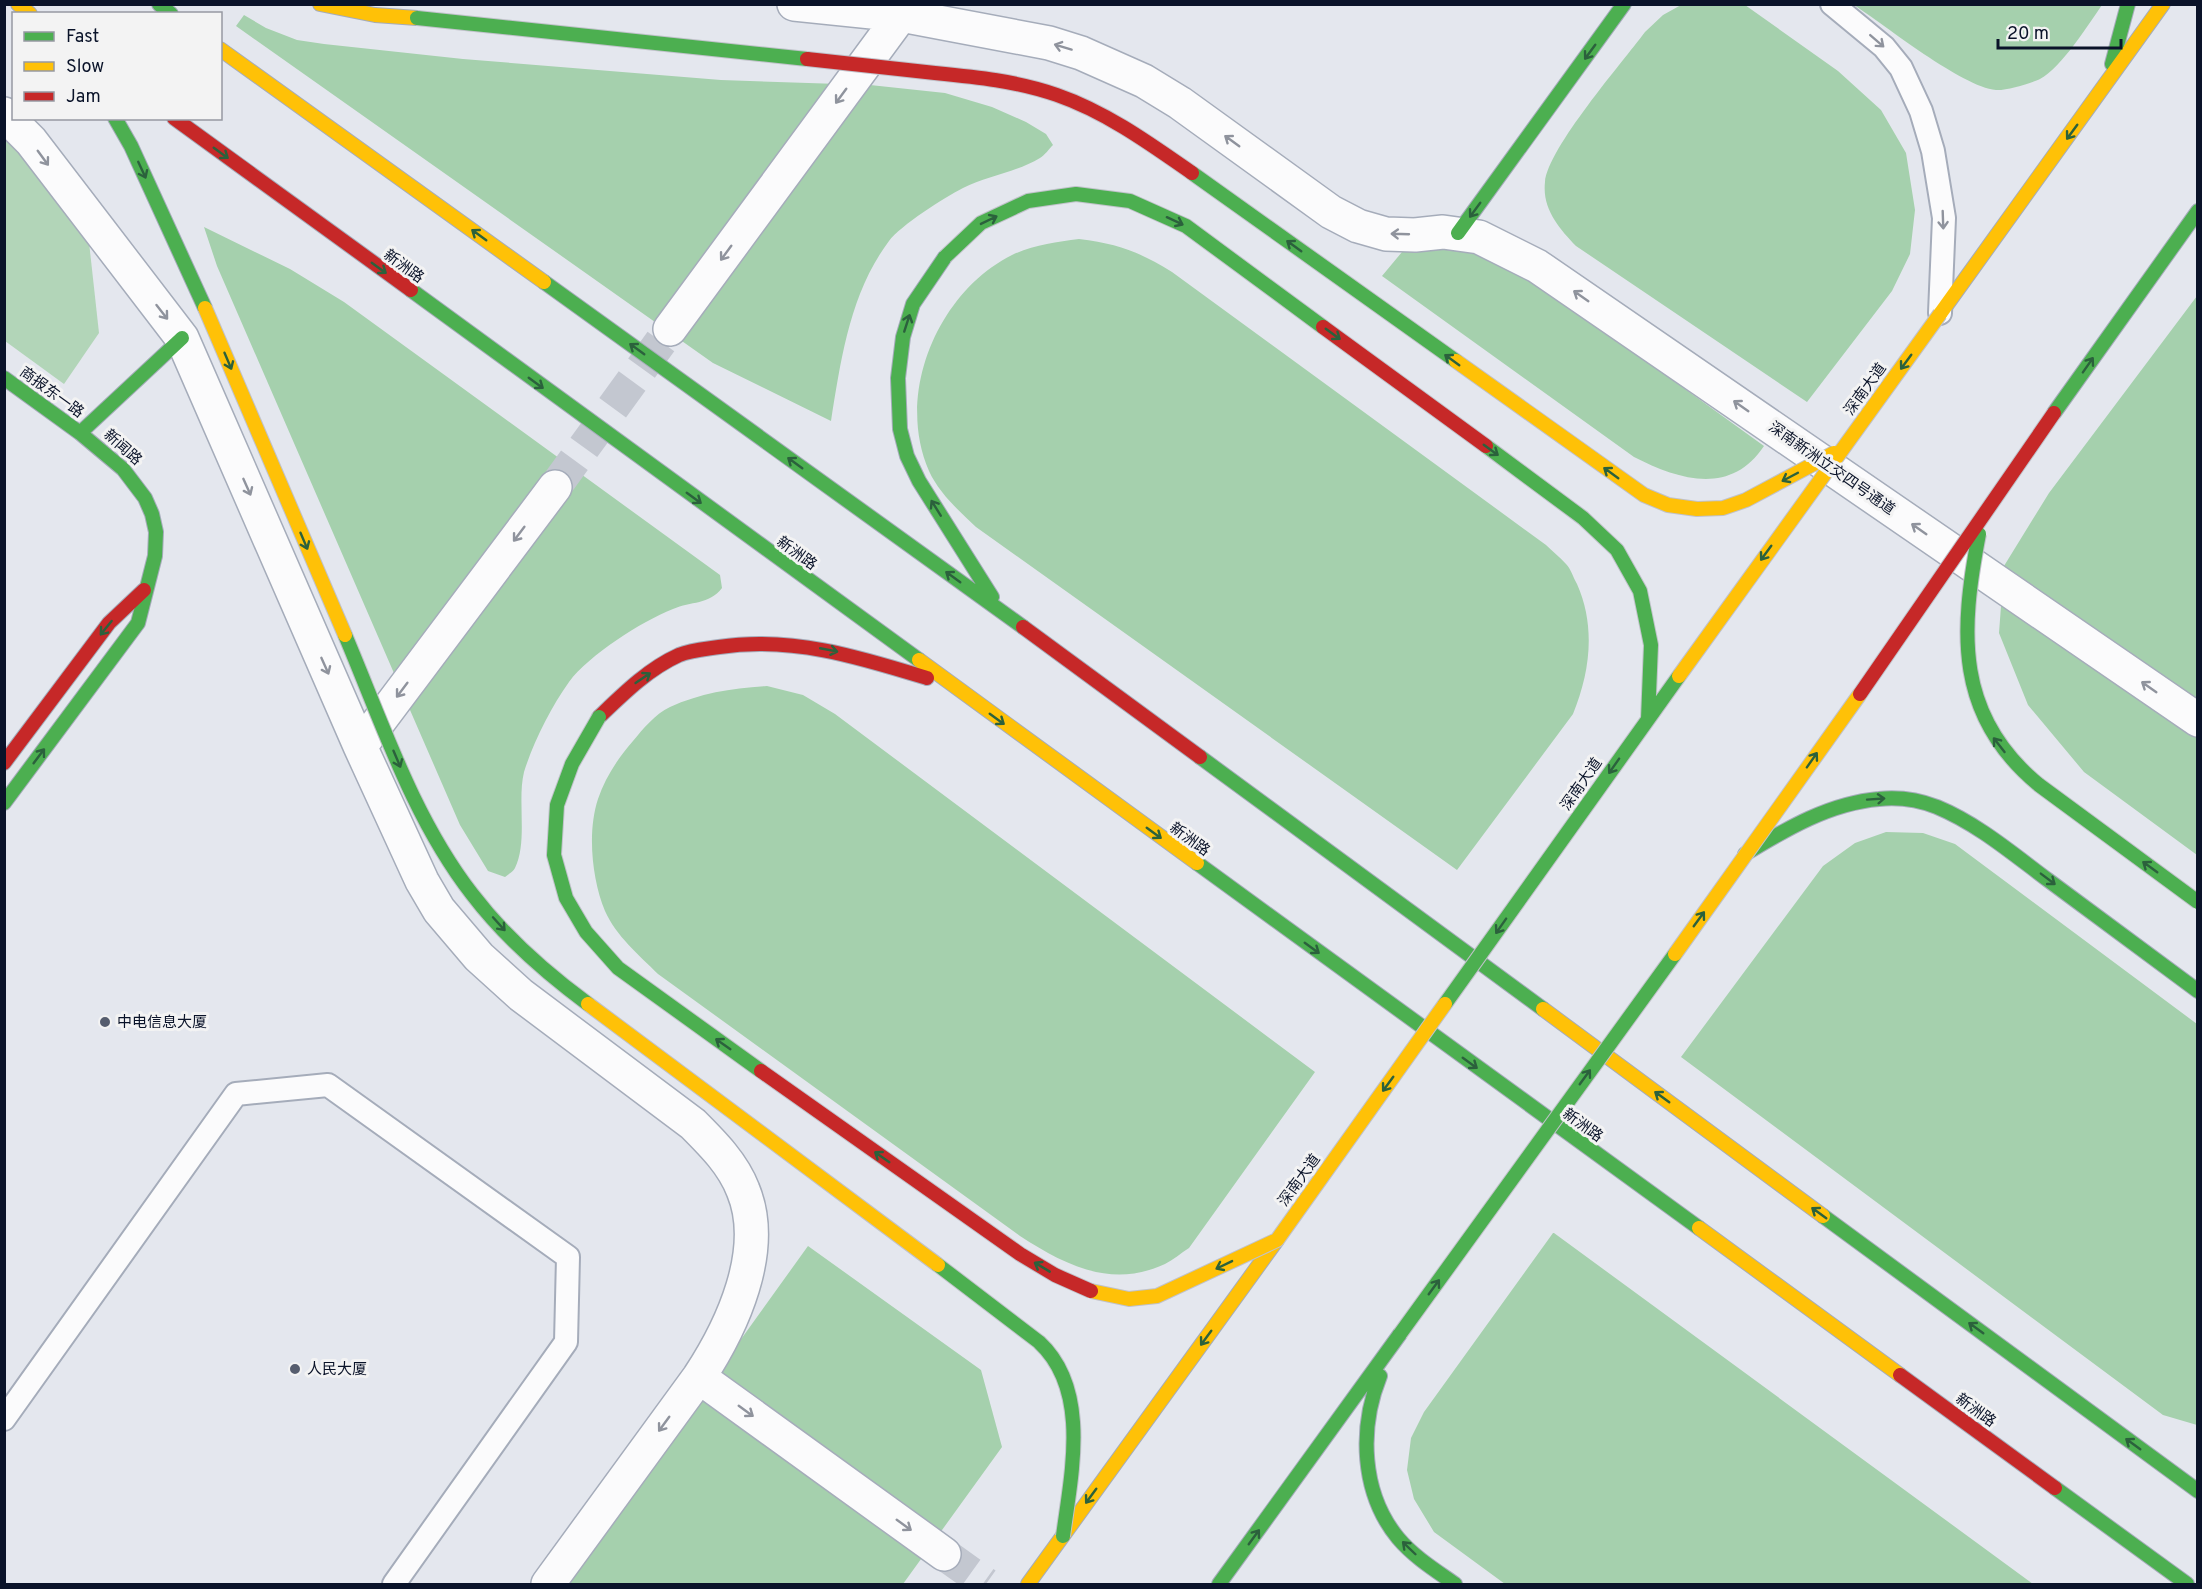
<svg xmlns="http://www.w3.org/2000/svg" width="2202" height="1589" font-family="Overpass,'Noto Sans SC',sans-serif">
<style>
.green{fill:#b2d5b8}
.forest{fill:#a5d0ad}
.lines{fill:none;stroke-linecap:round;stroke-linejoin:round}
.street-tunnel{stroke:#c3c7d0;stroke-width:33;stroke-dasharray:33 16;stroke-linecap:butt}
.lane-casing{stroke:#a5acba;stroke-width:26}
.street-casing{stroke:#a5acba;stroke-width:36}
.fast-casing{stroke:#a5acba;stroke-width:16}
.slow-casing{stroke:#a5acba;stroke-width:16}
.jam-casing{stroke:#a5acba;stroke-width:16}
.lane{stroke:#fbfbfc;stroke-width:22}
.street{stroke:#fbfbfc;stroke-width:33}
.fast{stroke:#4caf50;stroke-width:14}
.slow{stroke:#ffc107;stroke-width:14}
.jam{stroke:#c62828;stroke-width:14}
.fast-bridge-casing{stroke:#c0c2ca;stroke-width:16;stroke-linecap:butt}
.slow-bridge-casing{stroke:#c0c2ca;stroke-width:16;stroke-linecap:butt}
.jam-bridge-casing{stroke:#c0c2ca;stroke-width:16;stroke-linecap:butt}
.fast-bridge{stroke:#4caf50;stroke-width:14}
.slow-bridge{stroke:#ffc107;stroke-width:14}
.jam-bridge{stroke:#c62828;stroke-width:14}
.oneway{stroke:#8f939d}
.oneway2{stroke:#2b613c}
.poi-dot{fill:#565d6e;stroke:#f3f3f3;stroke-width:2}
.labels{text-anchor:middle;stroke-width:6;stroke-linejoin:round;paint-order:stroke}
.street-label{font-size:15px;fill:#0a1329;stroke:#f3f3f3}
.poi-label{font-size:15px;fill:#0a1329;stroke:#f3f3f3;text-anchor:start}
</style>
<rect width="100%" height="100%" fill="#e4e7ee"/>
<!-- green -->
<path class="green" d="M5 135 25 156 89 242 99 333 64 384 5 341Z"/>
<!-- forest -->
<path class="forest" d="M1681 5H1745L1838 71 1881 110 1906 153 1915 210 1910 254 1892 291 1807 402 1576 246C1559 228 1542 209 1545 182 1548 148 1622 63 1645 32L1663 15Z
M1854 5H2102C2088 25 2062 67 2040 79 2032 83 2005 91 1996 90 1962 87 1885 25 1854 5Z
M244 15 266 28 297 40 324 44 463 59 721 80 870 85 945 93 992 107 1026 122 1046 134 1053 145C1049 149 1045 155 1040 158 1017 172 987 176 963 188 945 197 900 226 889 241 850 293 841 359 831 421L713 363 236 26Z
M204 227 290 269 344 302 720 575 722 588C709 605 691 601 673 609 642 621 589 655 569 682 551 707 533 743 524 772 517 801 528 841 515 868 513 872 508 874 505 877L488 871 460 825 217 266Z
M1079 239C1118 244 1138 251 1172 272L1546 545C1552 551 1560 557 1566 564 1571 569 1573 577 1577 584 1596 627 1590 672 1573 714L1457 870 976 527C959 511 939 493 929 471 895 394 938 292 1012 255 1033 245 1056 242 1079 239Z
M1420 242 1473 245 1541 285 1764 446C1731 496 1679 480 1634 457L1382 276 1402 252Z
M2197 296V855L2084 772 2028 705 1999 633 2004 566 2049 493Z
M767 686 803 695 835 714 1315 1072 1189 1248C1181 1253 1173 1260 1165 1264 1111 1289 1065 1265 1020 1236L658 974C639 955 616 936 605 911 592 880 587 832 598 799 605 778 618 758 633 741 643 729 655 714 670 707 700 693 733 688 767 686Z
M1886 832 1923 833 1955 844 2197 1024V1425L2163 1415 1681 1057 1823 866 1855 843Z
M1553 1233H1554L2033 1584H1505L1434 1532 1414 1499 1407 1470 1411 1438 1424 1412Z
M808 1246 981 1370 1002 1447 903 1584H565Z"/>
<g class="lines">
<!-- street-tunnel -->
<path class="street-tunnel" d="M555 487 670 329
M944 1554 986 1584"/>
<!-- lane casing -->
<g class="lane-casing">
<path id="lane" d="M1832 4 1884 47 1901 68 1921 111 1933 151 1944 218 1940 313
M4 1419 236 1094 328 1085 568 1257 566 1342 394 1584"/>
</g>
<!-- street casing -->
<g class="street-casing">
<path id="street" d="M794 4 901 15 1049 43 1081 53 1144 81 1180 103 1331 212 1358 226 1386 234 1415 235 1443 232 1479 237 1537 266 2198 720
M4 114 31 141 182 338 360 746 422 881 439 910 479 957 521 995 693 1124C713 1144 733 1164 743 1190 768 1250 732 1327 699 1377L548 1584
M670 329 901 15
M365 740 555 487
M699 1377 944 1554"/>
</g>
<!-- fast casing -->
<g class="fast-casing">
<path id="fast" d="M159 4 171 14
M2112 64 2128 4
M115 118 131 146 205 308
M1458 233 1624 4
M945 257 913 304 903 337 898 378 900 429 907 456 919 481 992 597
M544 282 1023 627
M411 290 919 660
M4 378 80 433
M2054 413 2198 211
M1200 757 1543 1009
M4 803 138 623 155 556 156 532 152 514 145 498 123 469 80 433 182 338
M1745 854C1786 829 1830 803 1879 799 1898 797 1919 800 1937 807 1978 824 2013 854 2048 880 2098 917 2148 954 2198 991
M1197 863 1699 1228
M1823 1216 2198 1491
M1380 1376C1359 1428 1361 1493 1398 1538 1414 1557 1435 1570 1455 1584
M2055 1488 2187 1584
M1219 1584 1400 1334"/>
</g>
<!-- slow casing -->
<g class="slow-casing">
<path id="slow" d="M18 4 30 14
M320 4 375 15 417 18
M220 49 544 282
M1940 314 2163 4
M919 660 1197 863
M1543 1009 1823 1216
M1699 1228 1900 1375
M1028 1584 1277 1240"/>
</g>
<!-- jam casing -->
<g class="jam-casing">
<path id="jam" d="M174 118 411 290
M1023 627 1200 757
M599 717C623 694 648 669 679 655 691 650 706 649 719 647 792 636 859 657 927 678
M4 763 109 623 144 590
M1900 1375 2055 1488"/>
</g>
<!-- lane -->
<use href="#lane" class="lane"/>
<!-- street -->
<use href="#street" class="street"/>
<!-- fast -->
<use href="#fast" class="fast"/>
<!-- slow -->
<use href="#slow" class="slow"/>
<!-- jam -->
<use href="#jam" class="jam"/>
<!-- fast-bridge casing -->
<g class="fast-bridge-casing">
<path id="fast-bridge" d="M417 18 807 59
M1192 173 1456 361
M945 257 981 223 1028 201 1076 194 1130 201 1186 226 1323 327
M1486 446 1583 518 1617 550 1640 591 1651 645 1648 719
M1979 534C1960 632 1955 716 2039 785L2198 902
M345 635C382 722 413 818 472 894 504 936 546 973 588 1004
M599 717 572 764 557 805 554 855 566 898 586 932 618 968 761 1071
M1445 1004 1679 676
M938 1265 1039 1342C1091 1390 1071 1475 1063 1536
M1400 1334 1675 954"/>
</g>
<!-- slow-bridge casing -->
<g class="slow-bridge-casing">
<path id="slow-bridge" d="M205 308 345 635
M1456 361 1644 495 1668 505 1697 509 1723 508 1746 500 1834 453
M1679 676 1940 314
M1675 954 1860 694
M588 1004 938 1265
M1091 1291 1129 1299 1157 1296 1277 1240 1445 1004"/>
</g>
<!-- jam-bridge casing -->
<g class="jam-bridge-casing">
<path id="jam-bridge" d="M807 59C850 64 892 68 935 73 976 77 1017 81 1057 95 1106 112 1149 143 1192 173
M1323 327 1486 446
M1860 694 2054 413
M761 1071 1020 1254 1055 1275 1091 1291"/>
</g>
<!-- fast-bridge -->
<use href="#fast-bridge" class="fast-bridge"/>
<!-- slow-bridge -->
<use href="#slow-bridge" class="slow-bridge"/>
<!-- jam-bridge -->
<use href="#jam-bridge" class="jam-bridge"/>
</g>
<!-- one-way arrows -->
<defs><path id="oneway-shaft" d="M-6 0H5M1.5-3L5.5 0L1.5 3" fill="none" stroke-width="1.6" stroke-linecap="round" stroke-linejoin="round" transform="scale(1.5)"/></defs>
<g class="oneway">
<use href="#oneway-shaft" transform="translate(1877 41) rotate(41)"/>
<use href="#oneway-shaft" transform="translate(1063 47) rotate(-163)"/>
<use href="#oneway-shaft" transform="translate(841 96) rotate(126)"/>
<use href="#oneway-shaft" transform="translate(1232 141) rotate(-144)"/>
<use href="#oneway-shaft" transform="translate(43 158) rotate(54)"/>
<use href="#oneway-shaft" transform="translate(1943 220) rotate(88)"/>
<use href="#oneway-shaft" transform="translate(1400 234) rotate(-178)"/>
<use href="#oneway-shaft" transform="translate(726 253) rotate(126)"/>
<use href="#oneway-shaft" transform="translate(1581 296) rotate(-145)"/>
<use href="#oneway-shaft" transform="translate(162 312) rotate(52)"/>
<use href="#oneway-shaft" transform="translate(1741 406) rotate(-145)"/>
<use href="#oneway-shaft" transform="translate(247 487) rotate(66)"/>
<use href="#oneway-shaft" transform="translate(1919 529) rotate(-145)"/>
<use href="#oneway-shaft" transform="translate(519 534) rotate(127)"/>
<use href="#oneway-shaft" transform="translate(325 666) rotate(66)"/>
<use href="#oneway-shaft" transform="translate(2149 687) rotate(-145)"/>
<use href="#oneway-shaft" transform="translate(402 690) rotate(127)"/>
<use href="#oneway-shaft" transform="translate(746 1411) rotate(36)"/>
<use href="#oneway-shaft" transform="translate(664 1424) rotate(126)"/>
<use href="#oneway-shaft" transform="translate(904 1525) rotate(36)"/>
</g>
<g class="oneway2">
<use href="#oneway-shaft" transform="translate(1590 52) rotate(126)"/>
<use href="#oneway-shaft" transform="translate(2072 132) rotate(126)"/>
<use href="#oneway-shaft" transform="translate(221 153) rotate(36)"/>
<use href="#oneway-shaft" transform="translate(142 170) rotate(65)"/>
<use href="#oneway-shaft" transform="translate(1475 210) rotate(126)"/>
<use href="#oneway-shaft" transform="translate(989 220) rotate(-26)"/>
<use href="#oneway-shaft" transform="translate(1175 221) rotate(25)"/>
<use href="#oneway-shaft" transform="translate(479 235) rotate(-144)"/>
<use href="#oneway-shaft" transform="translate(1294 246) rotate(-144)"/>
<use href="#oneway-shaft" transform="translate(379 268) rotate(36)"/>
<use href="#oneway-shaft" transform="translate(907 323) rotate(-72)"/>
<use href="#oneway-shaft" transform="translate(1333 334) rotate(36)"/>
<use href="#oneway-shaft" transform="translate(637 349) rotate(-144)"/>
<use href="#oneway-shaft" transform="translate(1452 360) rotate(-144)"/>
<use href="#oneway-shaft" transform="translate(228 361) rotate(67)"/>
<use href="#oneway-shaft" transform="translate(1906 362) rotate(126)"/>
<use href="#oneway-shaft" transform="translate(2088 365) rotate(-55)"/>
<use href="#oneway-shaft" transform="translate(536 383) rotate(36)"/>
<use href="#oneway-shaft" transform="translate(1491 450) rotate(36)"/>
<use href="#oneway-shaft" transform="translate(795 463) rotate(-144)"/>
<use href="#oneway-shaft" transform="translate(1611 473) rotate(-144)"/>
<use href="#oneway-shaft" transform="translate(1790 477) rotate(152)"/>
<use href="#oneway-shaft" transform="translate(694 498) rotate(36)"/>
<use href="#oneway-shaft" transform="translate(936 508) rotate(-122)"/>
<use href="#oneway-shaft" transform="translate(304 541) rotate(67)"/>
<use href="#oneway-shaft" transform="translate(1766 553) rotate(126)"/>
<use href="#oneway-shaft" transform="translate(953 577) rotate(-144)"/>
<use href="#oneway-shaft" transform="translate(106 628) rotate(129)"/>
<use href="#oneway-shaft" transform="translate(829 650) rotate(11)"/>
<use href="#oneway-shaft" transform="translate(643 678) rotate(-34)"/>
<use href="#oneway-shaft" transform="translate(997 719) rotate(36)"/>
<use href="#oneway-shaft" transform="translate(1999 745) rotate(-128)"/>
<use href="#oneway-shaft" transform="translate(39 756) rotate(-53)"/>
<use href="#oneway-shaft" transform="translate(397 759) rotate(67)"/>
<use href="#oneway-shaft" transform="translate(1812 760) rotate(-55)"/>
<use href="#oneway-shaft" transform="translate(1614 766) rotate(125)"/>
<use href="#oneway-shaft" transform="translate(1876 799) rotate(-4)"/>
<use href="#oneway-shaft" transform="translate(1154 833) rotate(36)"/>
<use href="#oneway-shaft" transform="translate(2150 867) rotate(-144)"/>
<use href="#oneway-shaft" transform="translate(2048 879) rotate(37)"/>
<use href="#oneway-shaft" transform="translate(1699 919) rotate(-54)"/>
<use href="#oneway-shaft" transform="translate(499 924) rotate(48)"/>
<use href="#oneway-shaft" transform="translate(1501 926) rotate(125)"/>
<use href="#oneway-shaft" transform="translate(1312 948) rotate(36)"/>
<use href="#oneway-shaft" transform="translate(723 1044) rotate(-145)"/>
<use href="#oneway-shaft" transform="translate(1470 1063) rotate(36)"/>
<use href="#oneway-shaft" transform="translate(1585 1077) rotate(-54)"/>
<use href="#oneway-shaft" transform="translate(1388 1084) rotate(126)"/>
<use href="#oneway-shaft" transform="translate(1662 1097) rotate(-144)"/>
<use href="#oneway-shaft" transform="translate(882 1157) rotate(-145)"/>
<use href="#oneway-shaft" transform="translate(1819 1213) rotate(-144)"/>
<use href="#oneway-shaft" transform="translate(1224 1265) rotate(154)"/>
<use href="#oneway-shaft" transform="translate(1042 1267) rotate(-149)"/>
<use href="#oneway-shaft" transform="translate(1434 1287) rotate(-54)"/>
<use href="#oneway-shaft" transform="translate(1976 1328) rotate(-144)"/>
<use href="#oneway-shaft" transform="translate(1206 1338) rotate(126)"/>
<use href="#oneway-shaft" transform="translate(2133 1444) rotate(-144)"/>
<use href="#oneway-shaft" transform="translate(1091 1496) rotate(126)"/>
<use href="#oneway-shaft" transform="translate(1254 1537) rotate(-54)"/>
<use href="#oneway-shaft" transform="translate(1409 1548) rotate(-136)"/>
</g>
<!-- markers -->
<g class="poi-dot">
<circle cx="105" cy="1022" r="6"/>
<circle cx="295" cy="1369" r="6"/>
</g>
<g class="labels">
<!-- street labels -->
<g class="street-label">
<text transform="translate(404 266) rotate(36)" y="5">新洲路</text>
<text transform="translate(1865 389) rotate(-54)" y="5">深南大道</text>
<text transform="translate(52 392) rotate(36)" y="5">商报东一路</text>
<text transform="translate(123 447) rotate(42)" y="5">新闻路</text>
<text transform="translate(1832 468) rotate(35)" y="5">深南新洲立交四号通道</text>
<text transform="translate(797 553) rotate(36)" y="5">新洲路</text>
<text transform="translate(1581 784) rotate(-55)" y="5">深南大道</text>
<text transform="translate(1190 839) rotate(36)" y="5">新洲路</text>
<text transform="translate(1583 1125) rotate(36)" y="5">新洲路</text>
<text transform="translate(1299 1180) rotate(-54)" y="5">深南大道</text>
<text transform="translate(1976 1410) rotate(36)" y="5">新洲路</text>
</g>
<!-- poi labels -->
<g class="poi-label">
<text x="117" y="1027">中电信息大厦</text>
<text x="307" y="1374">人民大厦</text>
</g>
</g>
<!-- border -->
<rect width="2202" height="1589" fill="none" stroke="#0a1329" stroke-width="12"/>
<!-- legend -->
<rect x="12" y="12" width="210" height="108" fill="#f3f3f3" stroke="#9699a2" stroke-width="1.5"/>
<rect x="24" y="32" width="30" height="9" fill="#4caf50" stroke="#9699a2" stroke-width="1.5"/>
<text x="66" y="42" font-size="18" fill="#0a1329">Fast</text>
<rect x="24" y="62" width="30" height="9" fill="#ffc107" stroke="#9699a2" stroke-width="1.5"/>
<text x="66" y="72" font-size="18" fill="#0a1329">Slow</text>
<rect x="24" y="92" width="30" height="9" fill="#c62828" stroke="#9699a2" stroke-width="1.5"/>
<text x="66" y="102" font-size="18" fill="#0a1329">Jam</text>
<!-- scale -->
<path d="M1998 39v9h123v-9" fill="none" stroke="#0a1329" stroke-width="3"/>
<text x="2007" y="39" font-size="18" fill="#0a1329" stroke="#f3f3f3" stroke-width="4.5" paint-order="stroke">20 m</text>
</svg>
